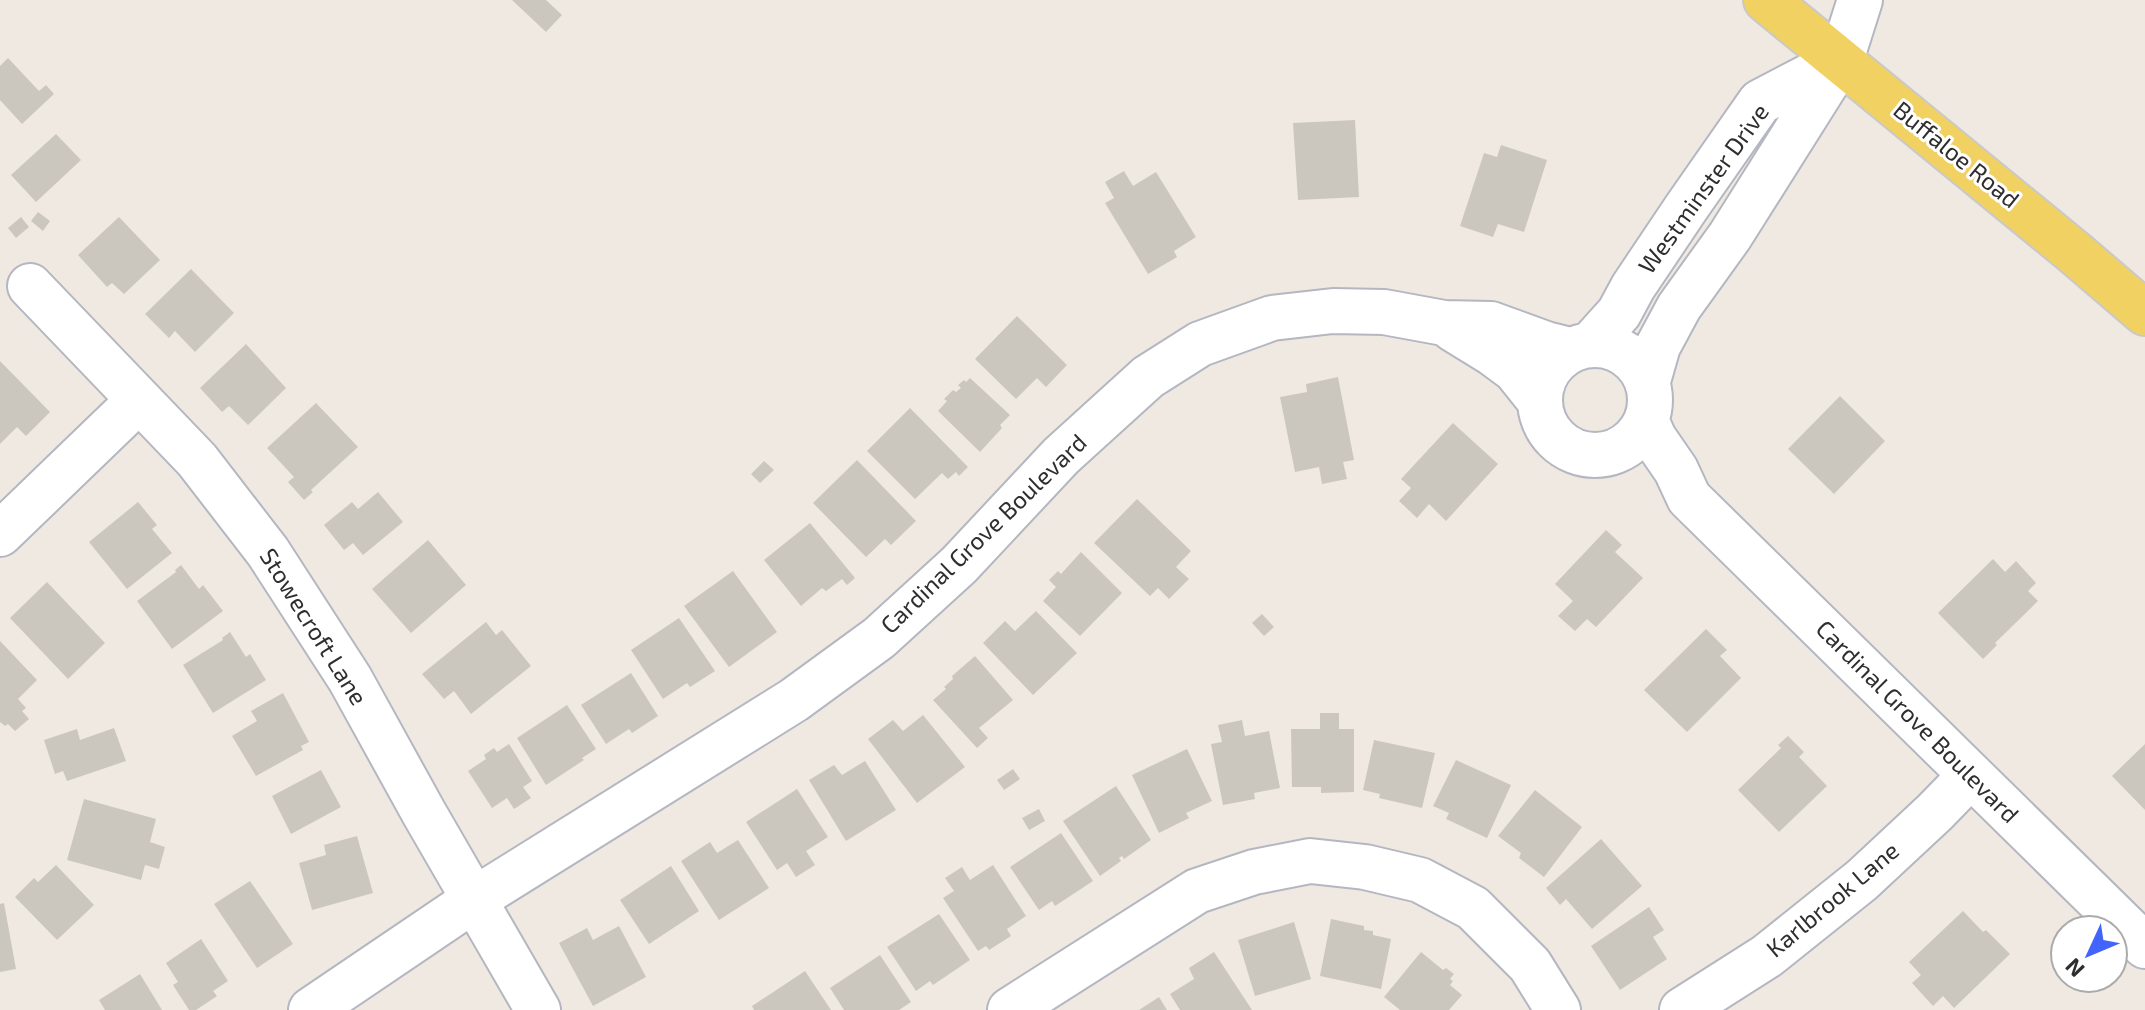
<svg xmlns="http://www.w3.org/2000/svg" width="2145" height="1010" font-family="'Exo 2',sans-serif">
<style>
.building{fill:#cbc7bf}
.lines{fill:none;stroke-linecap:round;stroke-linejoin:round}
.minor-casing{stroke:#b4b7c1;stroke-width:48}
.major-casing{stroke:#c9c9c9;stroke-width:48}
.minor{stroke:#fff;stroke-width:44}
.major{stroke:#f2d163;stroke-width:44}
.labels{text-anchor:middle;stroke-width:6;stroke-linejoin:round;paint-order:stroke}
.street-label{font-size:24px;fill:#2e2e2e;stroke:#fff}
</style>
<rect width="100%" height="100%" fill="#efe9e1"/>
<!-- building -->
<path class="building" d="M512 0H546L562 15 546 32Z
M8 58 39 91 46 85 54 94 22 124 0 100V66Z
M1355 120 1359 197 1298 200 1293 123Z
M56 134 81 160 36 202 11 175Z
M1501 145 1547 160 1524 232 1498 224 1493 237 1460 226 1484 153 1497 157Z
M1124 171 1133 186 1156 172 1196 237 1174 251 1177 257 1148 274 1105 203 1114 198 1105 182Z
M38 212 50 221 43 231 31 221Z
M21 217 29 227 16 238 8 228Z
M119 217 160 260 124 294 112 283 107 287 78 255Z
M191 269 234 313 195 352 175 331 169 338 145 314Z
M1017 316 1067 365 1046 387 1037 378 1016 399 975 359Z
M246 344 286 388 248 425 229 406 222 412 200 388Z
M0 361 50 412 26 436 17 427 0 444Z
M1338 377 1354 460 1343 462 1347 479 1322 484 1319 467 1295 472 1280 397 1307 392 1306 384Z
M970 378 1010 415 1000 425 1002 428 980 452 938 411 947 401 944 399 953 390 956 392 961 388 958 385 964 380 966 382Z
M1840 396 1885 441 1834 494 1788 449Z
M316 403 358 447 311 490 313 492 304 500 288 482 294 477 267 448Z
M910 408 968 467 959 476 956 472 948 479 942 473 915 499 867 451Z
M1453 423 1498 464 1446 521 1429 504 1417 518 1399 501 1411 488 1401 479Z
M857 460 916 521 891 545 885 539 866 557 813 503Z
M764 461 774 470 760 483 751 474Z
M378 492 403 522 363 555 353 543 344 550 324 525 352 502 358 509Z
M1137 499 1191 551 1176 567 1189 579 1169 599 1158 588 1150 596 1094 543Z
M138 502 157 525 152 529 172 553 127 589 89 542Z
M810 523 855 578 847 585 842 579 826 591 822 588 801 606 764 560Z
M1606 530 1622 545 1615 552 1643 578 1596 627 1587 619 1575 631 1558 616 1573 601 1555 584Z
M428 540 466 585 411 633 372 589Z
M1081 552 1122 593 1080 636 1043 601 1056 587 1049 580 1058 571 1061 574Z
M1993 559 2005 572 2016 561 2036 583 2028 591 2038 601 1995 643 1997 645 1983 659 1938 613Z
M181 565 199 589 203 585 223 611 172 649 137 601 176 572 175 570Z
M733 571 777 632 729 667 684 606Z
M47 582 105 643 68 679 10 618Z
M1036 611 1077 653 1033 695 983 643 1005 621 1015 631Z
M1262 614 1274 627 1264 636 1252 623Z
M679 618 715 671 690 687 687 683 663 699 631 650Z
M486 622 496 635 502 630 531 666 471 714 454 691 444 699 422 674Z
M1706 629 1727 650 1720 656 1741 678 1687 732 1644 690Z
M230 632 246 657 250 654 266 680 213 713 183 665 223 640 222 638Z
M0 641 37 680 18 699 26 708 22 711 29 719 15 731 8 724 5 726 0 722Z
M975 656 1013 700 979 728 988 738 977 748 933 700 946 689 944 687 953 679 952 676Z
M631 673 658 716 632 733 629 729 606 744 581 705Z
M283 693 309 742 301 746 303 750 256 776 232 736 257 721 251 711Z
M567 705 596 749 582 758 584 760 546 785 517 738Z
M1320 713H1339V729H1354V792L1321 793V787H1292L1291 729H1320Z
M923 715 965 767 917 803 868 739 893 720 903 731Z
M1242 720 1245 736 1269 731 1280 788 1254 793 1255 799 1223 805 1211 744 1222 742 1218 725Z
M114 728 126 761 67 781 63 771 55 774 44 740 77 729 80 740Z
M1788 736 1804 752 1799 757 1827 786 1779 832 1738 790 1781 748 1778 745Z
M1374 740 1435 753 1422 808 1379 798 1380 794 1363 790Z
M509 744 532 781 523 787 531 798 514 809 507 798 492 808 468 771 486 759 484 755 494 748 497 752Z
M2145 744V810L2112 776Z
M1187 749 1212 801 1186 813 1189 818 1159 833 1132 775Z
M1456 760 1511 785 1487 838 1446 819 1449 813 1433 806Z
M865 761 896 810 846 841 809 780 834 765 842 775Z
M1013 769 1020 779 1004 790 997 780Z
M321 770 341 807 291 834 272 796Z
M1116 786 1151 840 1124 859 1122 856 1119 858 1121 861 1100 876 1063 821Z
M797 789 828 837 806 851 815 865 796 877 787 863 777 870 746 822Z
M1535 790 1582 827 1544 877 1519 858 1521 853 1498 836Z
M84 799 156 819 150 842 165 847 159 869 145 865 141 880 67 860Z
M1039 809 1045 821 1029 830 1022 818Z
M1061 833 1093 881 1055 906 1052 901 1039 910 1010 867Z
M357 836 373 893 312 910 299 863 326 855 324 845Z
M1601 839 1642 886 1592 929 1566 899 1560 905 1546 888Z
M738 840 769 888 719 920 681 861 710 842 717 853Z
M56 865 94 905 57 940 15 897 34 878 38 882Z
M993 865 1026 916 1007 929 1011 936 989 950 986 946 978 951 943 898 954 891 945 878 962 867 970 880Z
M671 866 699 911 649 944 620 900Z
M250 881 293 944 257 968 214 904Z
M4 903 16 969 0 972V904Z
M1649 907 1664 930 1653 937 1667 959 1620 990 1591 946Z
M1963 911 1983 932 1986 930 2010 954 1954 1008 1943 996 1933 1006 1912 983 1921 975 1909 962Z
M939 914 970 960 933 985 930 981 916 991 887 947Z
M1331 919 1364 926V930L1373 931V935L1391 939 1381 989 1320 976Z
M1294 922 1311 979 1255 996 1238 940Z
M619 926 646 977 593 1006 559 943 587 928 593 940Z
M201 939 228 981 213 991 217 996 196 1010H189L173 985 178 982 166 963Z
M1214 952 1252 1010H1180L1170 994 1194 979 1189 968Z
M1421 952 1443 970 1446 968 1454 974 1450 979 1453 981 1450 985 1462 995 1449 1010H1400L1384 997Z
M880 955 911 1002 899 1010H844L830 988Z
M805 971 831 1010H754L752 1006Z
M140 974 162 1010H105L99 1000Z
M1159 997 1167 1010H1139Z"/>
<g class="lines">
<!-- minor casing -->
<g class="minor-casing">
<path id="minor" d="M30 286 197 460 268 552 350 679 424 813 538 1010
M1453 329 1492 353 1515 370 1539 400
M1591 344 1619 313 1633 287 1686 208 1760 102 1839 61
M1540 400a55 55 0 1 1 110 0a55 55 0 1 1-110 0Z
M1648 381 1658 346 1679 307 1730 236 1841 60 1860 0
M1647 422 1654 438 1676 470 1689 498 2145 946
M0 534 139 400
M311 1010 475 899 794 700 879 638 959 565 1061 456 1148 377 1200 344 1272 318 1333 311 1384 312 1444 323 1491 324 1546 344 1570 350
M1010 1010 1197 891 1254 872 1310 861 1365 867 1420 880 1473 908 1530 965 1558 1010
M1682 1010 1767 956 1862 880 1935 812 1971 775"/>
</g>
<!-- major casing -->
<g class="major-casing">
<path id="major" d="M1766 0 2075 253 2145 313"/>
</g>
<!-- minor -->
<use href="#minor" class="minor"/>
<!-- major -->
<use href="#major" class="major"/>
</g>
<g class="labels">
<!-- street labels -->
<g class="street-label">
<text transform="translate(1956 155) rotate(39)" y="8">Buffaloe Road</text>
<text transform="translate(1704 189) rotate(-54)" y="8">Westminster Drive</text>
<text transform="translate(984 534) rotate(-44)" y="8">Cardinal Grove Boulevard</text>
<text transform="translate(313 627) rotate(58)" y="8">Stowecroft Lane</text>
<text transform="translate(1917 722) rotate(45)" y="8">Cardinal Grove Boulevard</text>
<text transform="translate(1833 900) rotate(-40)" y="8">Karlbrook Lane</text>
</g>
</g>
<!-- north arrow -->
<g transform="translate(2089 954) rotate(226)"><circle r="38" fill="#ffffff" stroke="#ababab" stroke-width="2"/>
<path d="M0-6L14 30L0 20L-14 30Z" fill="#4264fb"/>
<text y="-12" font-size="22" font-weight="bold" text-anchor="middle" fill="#2e2e2e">N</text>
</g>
</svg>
